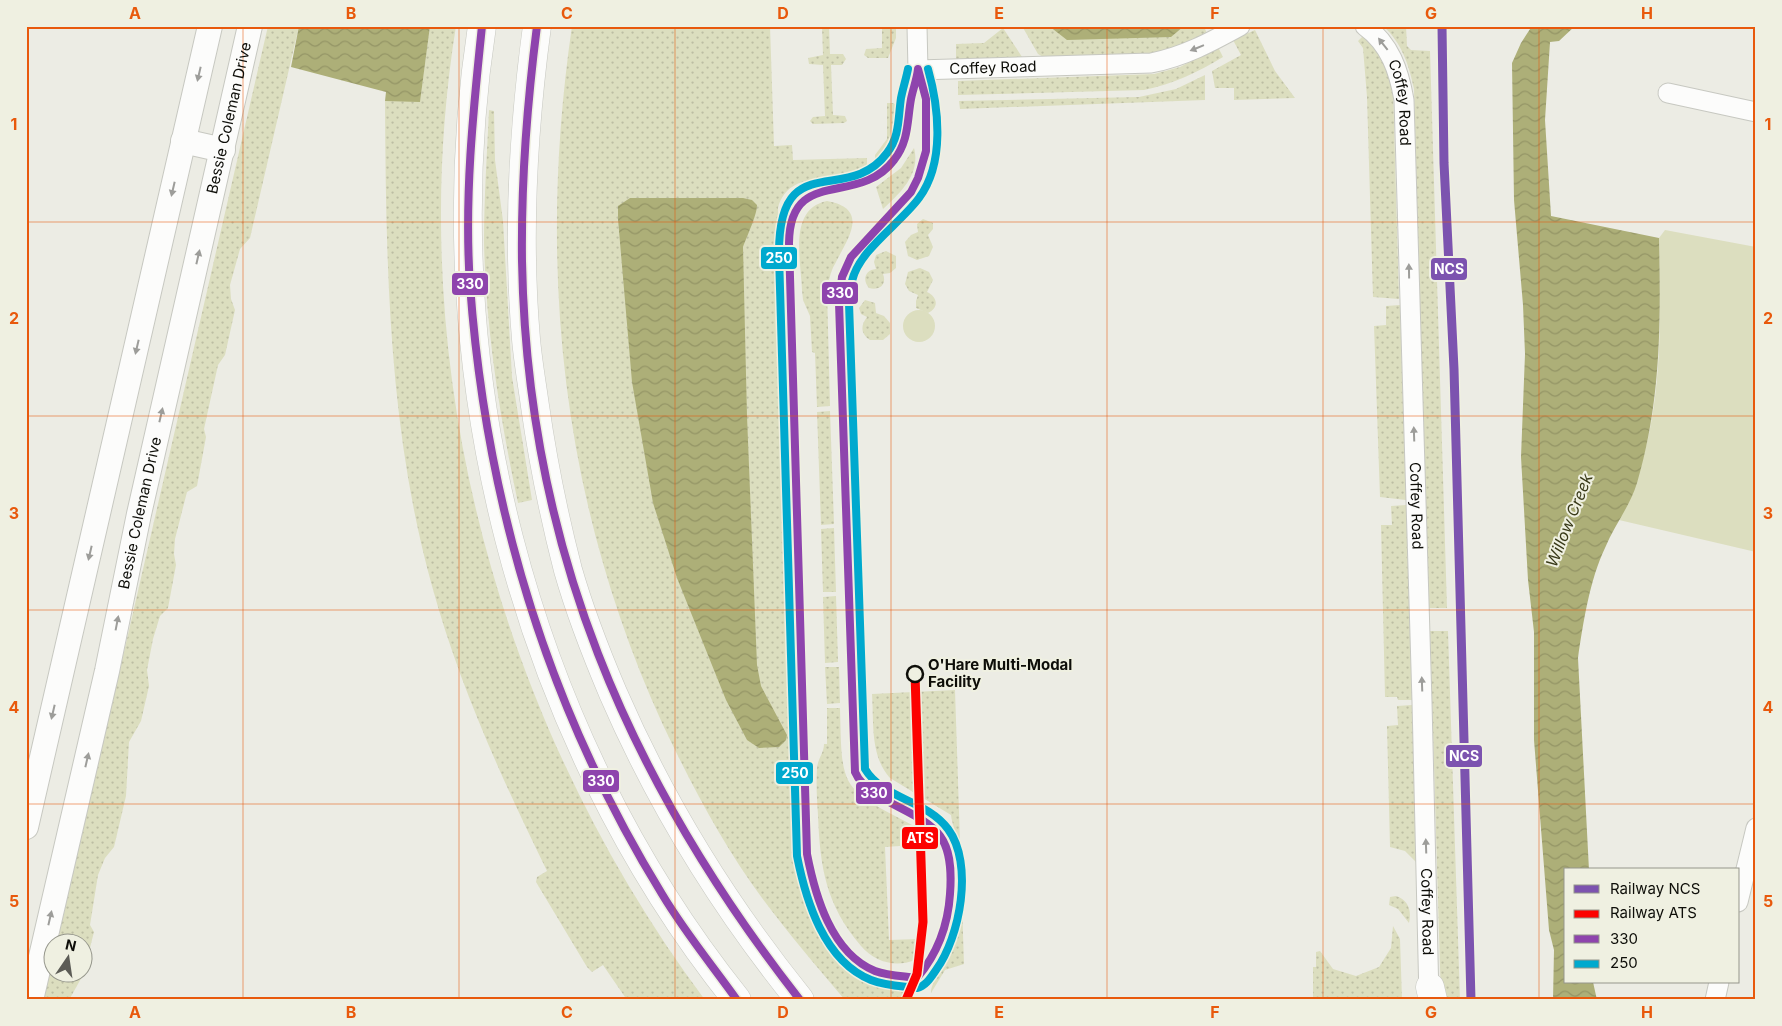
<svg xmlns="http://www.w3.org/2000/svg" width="1782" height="1026" font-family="Inter,sans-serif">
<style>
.grass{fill:url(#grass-dots)}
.park{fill:#dcdebf}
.water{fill:url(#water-waves)}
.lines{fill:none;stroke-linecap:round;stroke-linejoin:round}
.minor-casing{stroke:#c7c8c1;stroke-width:21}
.tertiary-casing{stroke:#c7c8c1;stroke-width:26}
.primary-casing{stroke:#c7c8c1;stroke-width:29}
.minor{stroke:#fcfcfb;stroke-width:19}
.tertiary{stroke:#fcfcfb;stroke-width:24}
.primary{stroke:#fcfcfb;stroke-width:28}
.bus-1-casing{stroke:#eff0e1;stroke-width:11}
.bus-2-casing{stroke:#eff0e1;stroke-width:11}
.bus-1{stroke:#8e44ad;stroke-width:8}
.bus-2{stroke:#00a9ce;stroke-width:8}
.rail-1-casing{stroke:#eff0e1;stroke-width:12}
.rail-2-casing{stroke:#eff0e1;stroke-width:12}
.rail-1{stroke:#7c53af;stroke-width:9}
.rail-2{stroke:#fc0200;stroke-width:9}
.oneway{fill:#9d9d9a}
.grid{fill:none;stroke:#e8590c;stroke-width:1;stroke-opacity:0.55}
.stop-dot{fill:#eff0e1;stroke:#0e0e09;stroke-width:2.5}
.labels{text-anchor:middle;stroke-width:4;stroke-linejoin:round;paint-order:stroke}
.street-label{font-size:15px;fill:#0e0e09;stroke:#eff0e1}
.stop-label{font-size:15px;font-weight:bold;fill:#0e0e09;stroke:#eff0e1;text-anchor:start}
.water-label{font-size:16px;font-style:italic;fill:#393a19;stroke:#eff0e1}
.line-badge{stroke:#eff0e1;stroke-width:2}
.badge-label{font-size:14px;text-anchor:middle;font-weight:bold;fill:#fff}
.neatline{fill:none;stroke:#e8590c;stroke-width:2}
.grid-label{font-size:16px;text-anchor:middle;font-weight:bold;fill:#e8590c}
</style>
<defs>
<pattern id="grass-dots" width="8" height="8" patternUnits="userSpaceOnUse" patternTransform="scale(1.25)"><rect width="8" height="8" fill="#dcdebf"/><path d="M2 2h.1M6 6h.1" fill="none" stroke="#bcbda3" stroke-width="1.8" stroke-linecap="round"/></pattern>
<pattern id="water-waves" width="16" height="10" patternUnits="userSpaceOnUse" patternTransform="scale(1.25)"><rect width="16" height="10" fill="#adaf78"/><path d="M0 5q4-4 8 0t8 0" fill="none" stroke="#949566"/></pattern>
</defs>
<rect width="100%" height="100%" fill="#ecece4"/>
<!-- grass -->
<path class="grass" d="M268 26H299L250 238 240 249 230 285 231 299 235 310 225 355 218 365 204 429 206 437 197 486 187 492 175 539 174 554 176 565 168 608 160 616 153 639 147 670 149 686 141 721 129 742 126 796 114 847 105 858 98 875 90 925 94 932 83 975 69 1000H44L52 963V974H82V944L57 943Z
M430 26H456C401 367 500 725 705 1000H627L603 965 592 972 587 967 536 882 537 877 547 871C502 779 459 685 432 586 388 428 386 264 385 101H420Z
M572 26H770L774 146 792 145 793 160 867 158V172C836 186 790 166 778 208L798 842C802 887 825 950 867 974 882 983 904 981 911 1000H845C817 967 788 933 762 898 723 845 691 784 663 725 561 502 537 267 572 26Z
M822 26H829L830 54H843L846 59 842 65H831L833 115 845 116 847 121 844 123 813 124 810 121 813 117 825 116 823 65 809 64 808 58 823 55Z
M882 26H896V38L888 58H868L864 55 866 49 882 48Z
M1022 26H1204L1207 34 1183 46 1152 56 1045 58 1038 54Z
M1383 26H1406L1407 46 1411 50 1430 51 1447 608H1428L1414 89C1409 65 1402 43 1383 26Z
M1003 28 1024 60 956 61V44L984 43Z
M1255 30 1275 71 1295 98 1234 100V88H1215L1212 71 1241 55 1233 40Z
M1363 36 1384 60 1393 87 1399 299 1373 297 1367 97 1363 48 1358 41Z
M1218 47 1223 57C1198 72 1173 84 1144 90L958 95V81L1154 74 1180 67Z
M1205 75V100L960 109 959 101 1139 97 1176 89Z
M887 103H893L903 109C903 135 894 152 875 168V155L887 139Z
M489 110 494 111 495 160 503 221 512 377 532 500 518 503C500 418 486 331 484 243 484 199 487 154 489 110Z
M914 148C921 174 900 193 883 209L876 187 901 168Z
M827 201C872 209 846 241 835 264 830 272 829 281 827 290L830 406 817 407 815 353 812 352 810 316 803 300 802 290C801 260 788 209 827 201Z
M923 219 933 223V229L928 235 933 247 929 256 917 260 908 256 905 242 911 235 918 232 917 224Z
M886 251 896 256V268L890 273 883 274C887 284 880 291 869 288 862 280 865 270 876 269L874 262 876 255Z
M920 268 929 272 933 280 927 292C938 297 939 308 928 313L916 308V301L918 295 909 291 905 284 908 272Z
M865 300 875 303 876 313 884 316 890 323V334L883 340H870C861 334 860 326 867 317L861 314 859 308Z
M1400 305 1406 500 1380 497 1374 326 1386 325V306Z
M830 411 834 524 821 525 817 412Z
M1406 505 1412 700H1398L1397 697H1385L1381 525H1392L1391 506Z
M834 528 836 592H823L821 529Z
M836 596 838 662 825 663 823 597Z
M1430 631H1448L1460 1000H1441Z
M825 667H839L840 703 827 704Z
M955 690 964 964 945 970 931 993C930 984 948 956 952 944 961 913 962 877 958 844 957 834 952 825 951 815L890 778C870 756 874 723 872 694Z
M1412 705 1418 862 1417 863 1405 851 1390 847 1387 726 1398 725 1397 706Z
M827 708H840C842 791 840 787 914 826V845L885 847 889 940 918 939 915 960C895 968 875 962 861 946 826 905 820 868 818 815 817 800 816 785 817 769 817 760 824 753 824 744H827Z
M1396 896C1408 900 1412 910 1409 923L1398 909 1389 905 1390 897Z
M1393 926 1400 939 1402 1000H1313V967H1316V952L1320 951 1333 969 1356 976 1379 967 1391 948Z"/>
<!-- park -->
<path class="park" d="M1665 230 1756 247V552L1619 520C1664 434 1661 334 1659 238Z
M903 326a16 16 0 1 1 32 0a16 16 0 1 1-32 0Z"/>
<!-- water -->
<path class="water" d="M299 26H430L420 102 385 101 386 92 291 67Z
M1049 26H1184L1171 37 1067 40Z
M1532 26H1575L1559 41 1550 42 1545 120 1551 216 1659 238C1661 321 1661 403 1637 483 1630 506 1614 526 1605 548 1590 579 1583 623 1578 658L1589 870H1566V982H1593L1597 1000H1553L1554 950 1549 930 1534 740V632L1528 580 1521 457 1525 354 1523 305 1514 200 1512 63 1521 43Z
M630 198H743L752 200 757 205C757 215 747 236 743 247L747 416 757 665 761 686 787 735 786 740 779 747 759 748 747 740 726 700 677 578 653 503 632 382 618 219V206Z"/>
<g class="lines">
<!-- minor casing -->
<g class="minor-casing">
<g id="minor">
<path id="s1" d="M917 26 918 70 1151 63C1183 57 1211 42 1240 26"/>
<path id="s2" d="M1365 26C1390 44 1399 71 1404 100L1422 702 1429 999"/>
<path d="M1668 93 1756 112"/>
<path d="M1738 902 1756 828"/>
<path d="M1715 1000 1719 982"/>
</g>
</g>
<!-- tertiary casing -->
<g class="tertiary-casing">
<g id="tertiary">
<path d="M183 141 223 150"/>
<path d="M26 827 210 26"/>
<path id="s3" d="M31 1000 107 671 139 514 250 26"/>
</g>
</g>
<!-- primary casing -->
<g class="primary-casing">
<path id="primary" d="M482 26C430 365 522 732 737 1000
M537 26C523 130 517 235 526 339 528 362 532 384 535 406 543 462 554 516 568 570 580 612 596 653 613 693 661 804 724 906 800 1000
M1430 987 1433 1000"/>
</g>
<!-- minor -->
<use href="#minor" class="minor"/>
<!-- tertiary -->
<use href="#tertiary" class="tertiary"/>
<!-- primary -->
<use href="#primary" class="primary"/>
<!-- bus-1 casing -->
<g class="bus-1-casing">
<path id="bus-1" d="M482 26C473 112 464 199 470 285 486 503 547 707 662 894 684 931 712 965 737 1000
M537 26C527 104 521 182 522 261 527 544 627 779 800 1000
M918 69 926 99V151L918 178 911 192 851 257 842 277 839 303 855 772C859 782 869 790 878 796 930 825 955 826 950 894 948 926 938 953 917 978 903 976 888 976 875 971 831 953 815 895 807 854L789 243C790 165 858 208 894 160 909 141 907 121 911 99 913 89 917 79 918 69Z"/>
</g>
<!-- bus-2 casing -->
<g class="bus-2-casing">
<path id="bus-2" d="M908 69C906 79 903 88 901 98 898 118 900 136 887 153 847 207 778 145 779 255L797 856C806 901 824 961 871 980 886 986 902 986 917 988 926 986 931 977 936 970 960 937 974 864 948 829 927 800 883 799 865 769L849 303C850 296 850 288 852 281 859 250 900 224 919 198 945 163 939 108 928 69"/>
</g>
<!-- bus-1 -->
<use href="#bus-1" class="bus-1"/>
<!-- bus-2 -->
<use href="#bus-2" class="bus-2"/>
<!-- rail-1 casing -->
<g class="rail-1-casing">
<path id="rail-1" d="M1442 26 1444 163 1454 369 1471 1000"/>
</g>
<!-- rail-2 casing -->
<g class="rail-2-casing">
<path id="rail-2" d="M906 1000 917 974 923 922 915 674"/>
</g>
<!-- rail-1 -->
<use href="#rail-1" class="rail-1"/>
<!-- rail-2 -->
<use href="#rail-2" class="rail-2"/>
</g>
<!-- one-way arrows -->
<defs><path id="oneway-solid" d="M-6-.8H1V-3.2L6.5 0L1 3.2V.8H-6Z" transform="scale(1.25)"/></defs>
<g class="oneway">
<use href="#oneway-solid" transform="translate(1383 44) rotate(-128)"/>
<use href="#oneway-solid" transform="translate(1197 48) rotate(158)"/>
<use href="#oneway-solid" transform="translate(199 74) rotate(103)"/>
<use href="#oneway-solid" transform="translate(173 189) rotate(103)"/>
<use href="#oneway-solid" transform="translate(198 257) rotate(-77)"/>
<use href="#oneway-solid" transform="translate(1409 271) rotate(-91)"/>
<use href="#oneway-solid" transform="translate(137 347) rotate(103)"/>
<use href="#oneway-solid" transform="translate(161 415) rotate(-77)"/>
<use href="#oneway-solid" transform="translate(1414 434) rotate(-92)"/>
<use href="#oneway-solid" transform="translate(90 553) rotate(103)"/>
<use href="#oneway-solid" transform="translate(117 623) rotate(-79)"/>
<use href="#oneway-solid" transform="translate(1422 684) rotate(-92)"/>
<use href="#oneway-solid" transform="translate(53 712) rotate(103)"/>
<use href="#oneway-solid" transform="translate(87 760) rotate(-77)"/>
<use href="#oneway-solid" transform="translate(1426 846) rotate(-92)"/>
<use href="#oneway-solid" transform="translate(50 918) rotate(-77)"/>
</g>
<!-- grid -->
<path class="grid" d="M243 26V1000M459 26V1000M675 26V1000M891 26V1000M1107 26V1000M1323 26V1000M1539 26V1000M26 222H1756M26 416H1756M26 610H1756M26 804H1756"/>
<!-- markers -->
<circle class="stop-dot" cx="915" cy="674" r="8"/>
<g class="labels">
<!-- street labels -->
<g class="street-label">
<text dy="5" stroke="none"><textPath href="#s1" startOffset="119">Coffey Road</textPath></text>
<text dy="5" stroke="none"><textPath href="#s2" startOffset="88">Coffey Road</textPath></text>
<text dy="5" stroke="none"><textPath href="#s3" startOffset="904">Bessie Coleman Drive</textPath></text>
<text dy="5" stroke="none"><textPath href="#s2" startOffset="492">Coffey Road</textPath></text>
<text dy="5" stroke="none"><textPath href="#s3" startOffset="499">Bessie Coleman Drive</textPath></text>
<text dy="5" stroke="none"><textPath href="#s2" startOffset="898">Coffey Road</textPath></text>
</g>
<!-- stop labels -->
<g class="stop-label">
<text x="928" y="670">O'Hare Multi-Modal<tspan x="928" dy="17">Facility</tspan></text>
</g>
<!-- water labels -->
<g class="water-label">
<text transform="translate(1569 520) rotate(-68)" y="6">Willow Creek</text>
</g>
</g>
<g class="line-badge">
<rect x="760" y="246" width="38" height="24" rx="5" fill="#00a9ce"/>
<rect x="1430" y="257" width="38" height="24" rx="5" fill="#7c53af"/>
<rect x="451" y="272" width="38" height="24" rx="5" fill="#8e44ad"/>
<rect x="821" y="281" width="38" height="24" rx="5" fill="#8e44ad"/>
<rect x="1445" y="744" width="38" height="24" rx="5" fill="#7c53af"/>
<rect x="775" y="761" width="39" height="24" rx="5" fill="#00a9ce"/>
<rect x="582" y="769" width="38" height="24" rx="5" fill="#8e44ad"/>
<rect x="855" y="781" width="38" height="24" rx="5" fill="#8e44ad"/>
<rect x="901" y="826" width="38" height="24" rx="5" fill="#fc0200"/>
</g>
<g class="badge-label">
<text x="779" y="263">250</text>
<text x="1449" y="274">NCS</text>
<text x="470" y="289">330</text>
<text x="840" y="298">330</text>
<text x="1464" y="761">NCS</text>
<text x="795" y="778">250</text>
<text x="601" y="786">330</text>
<text x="874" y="798">330</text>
<text x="920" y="843">ATS</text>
</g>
<!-- border -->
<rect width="1782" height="1026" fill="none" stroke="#eff0e1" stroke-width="55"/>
<!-- legend -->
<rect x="1564" y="868" width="175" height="115" fill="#eff0e1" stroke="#95968b"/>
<rect x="1574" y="885" width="25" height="8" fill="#7c53af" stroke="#95968b"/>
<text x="1610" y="894" font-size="15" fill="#0e0e09">Railway NCS</text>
<rect x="1574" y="910" width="25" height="8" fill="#fc0200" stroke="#95968b"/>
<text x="1610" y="918" font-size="15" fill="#0e0e09">Railway ATS</text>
<rect x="1574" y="935" width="25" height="8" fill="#8e44ad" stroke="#95968b"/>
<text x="1610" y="944" font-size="15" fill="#0e0e09">330</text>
<rect x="1574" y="960" width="25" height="8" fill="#00a9ce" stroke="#95968b"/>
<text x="1610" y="968" font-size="15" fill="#0e0e09">250</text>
<!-- north arrow -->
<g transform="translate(68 958) rotate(13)"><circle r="24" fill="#eff0e1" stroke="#95968b"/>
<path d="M0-4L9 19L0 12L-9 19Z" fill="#5c5c56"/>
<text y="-8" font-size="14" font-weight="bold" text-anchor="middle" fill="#0e0e09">N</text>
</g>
<rect x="28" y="28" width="1726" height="970" class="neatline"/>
<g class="grid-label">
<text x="135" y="19">A</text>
<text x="351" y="19">B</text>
<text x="567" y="19">C</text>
<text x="783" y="19">D</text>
<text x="999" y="19">E</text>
<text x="1215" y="19">F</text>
<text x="1431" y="19">G</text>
<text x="1647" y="19">H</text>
<text x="14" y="130">1</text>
<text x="1768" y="130">1</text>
<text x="14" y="324">2</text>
<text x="1768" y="324">2</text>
<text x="14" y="519">3</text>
<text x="1768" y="519">3</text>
<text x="14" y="713">4</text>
<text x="1768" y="713">4</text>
<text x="14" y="907">5</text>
<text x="1768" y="907">5</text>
<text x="135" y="1018">A</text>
<text x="351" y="1018">B</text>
<text x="567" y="1018">C</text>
<text x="783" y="1018">D</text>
<text x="999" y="1018">E</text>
<text x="1215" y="1018">F</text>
<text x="1431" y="1018">G</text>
<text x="1647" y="1018">H</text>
</g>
</svg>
